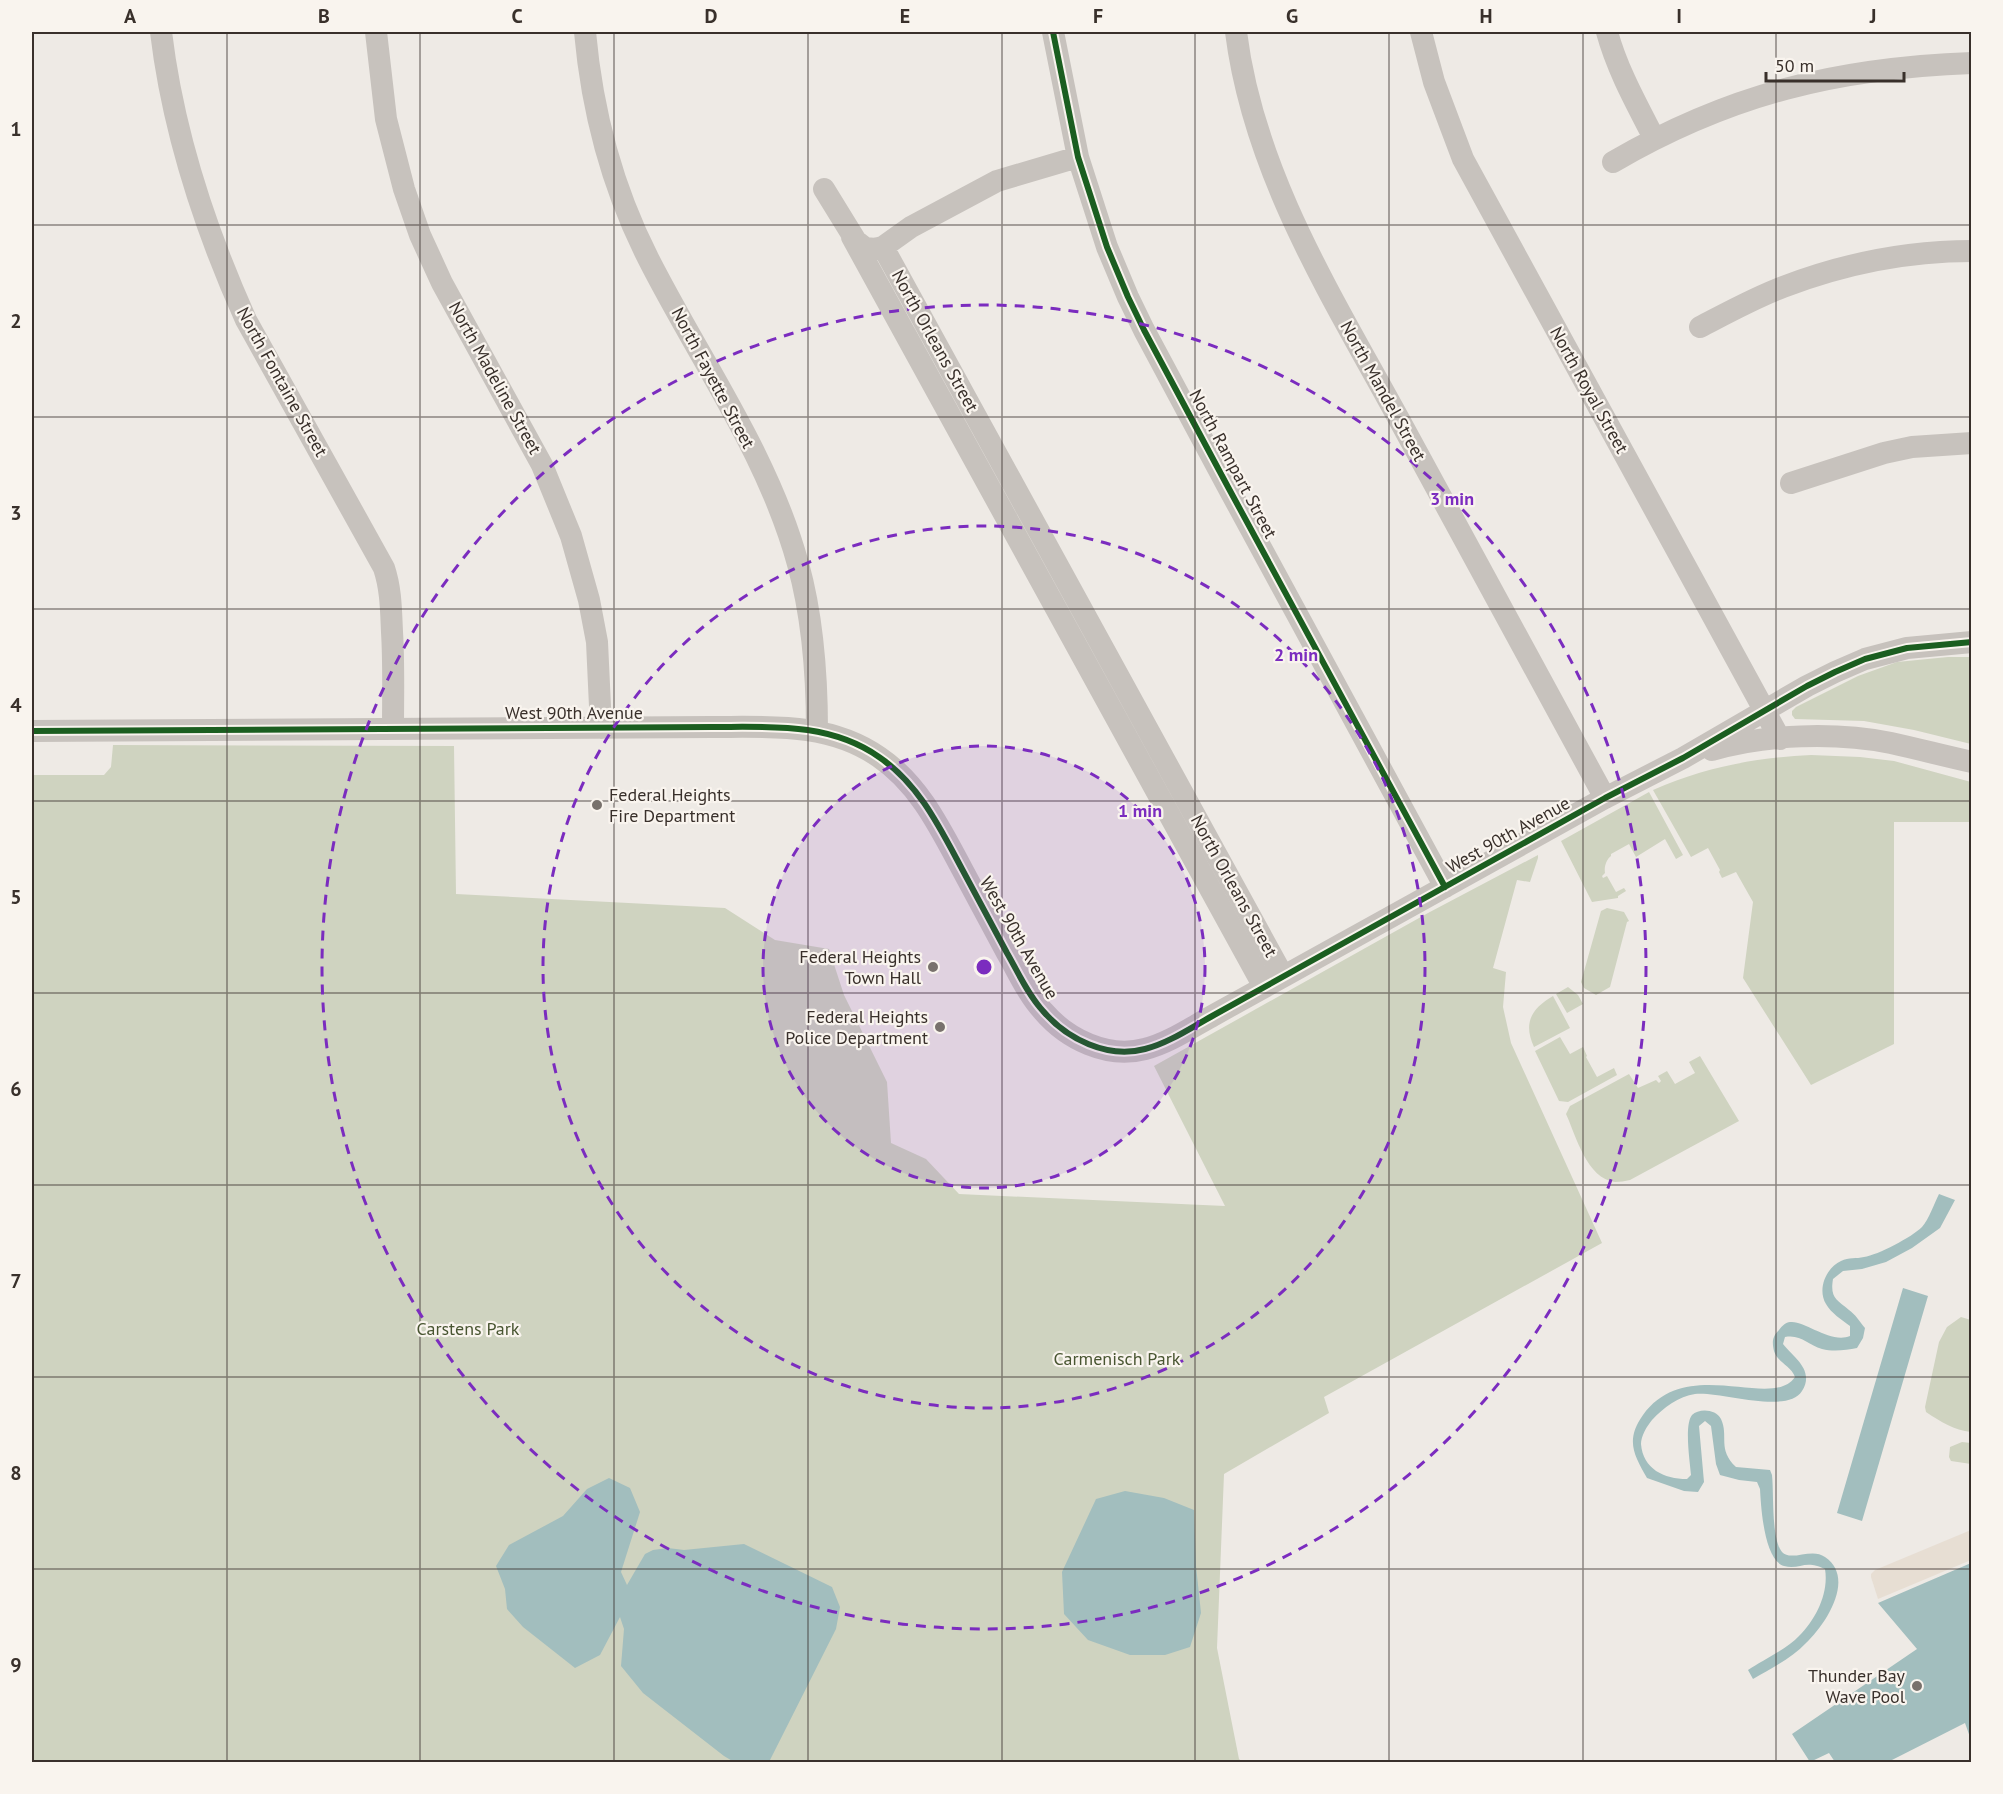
<svg xmlns="http://www.w3.org/2000/svg" width="2003" height="1794" font-family="'PT Sans',sans-serif">
<style>
.green{fill:#cfd3c0}
.plaza{fill:#e7ded3}
.water{fill:#a2bebe}
.lines{fill:none;stroke-linecap:round;stroke-linejoin:round}
.minor{stroke:#c7c2bd;stroke-width:22}
.cycleway-casing{stroke:#f9f4ee;stroke-width:10}
.cycleway{stroke:#1b5e20;stroke-width:6}
.grid{fill:none;stroke:#39302b;stroke-width:1.5;stroke-opacity:0.55}
.ring{fill:none;stroke:#7b2cbf;stroke-width:3;stroke-dasharray:10 8}
.poi-dot{fill:#78716c;stroke:#f9f4ee;stroke-width:2}
.labels{text-anchor:middle;stroke-width:4.5;stroke-linejoin:round;paint-order:stroke}
.street-label{font-size:18px;fill:#39302b;stroke:#f9f4ee}
.poi-label{font-size:18px;fill:#39302b;stroke:#f9f4ee;text-anchor:end}
.park-label{font-size:18px;fill:#485531;stroke:#f9f4ee}
.centre{fill:#7b2cbf;stroke:#f9f4ee;stroke-width:3}
.ring-label{font-size:18px;text-anchor:middle;font-weight:bold;fill:#7b2cbf;stroke:#f9f4ee;stroke-width:4.5;stroke-linejoin:round;paint-order:stroke}
.neatline{fill:none;stroke:#39302b;stroke-width:2}
.grid-label{font-size:20px;text-anchor:middle;font-weight:bold;fill:#39302b}
</style>
<rect width="100%" height="100%" fill="#eeeae5"/>
<!-- green -->
<path class="green" d="M1948 657H1971V744L1914 730 1864 721 1795 719 1792 715V711L1796 707 1858 676 1897 662Z
M113 745 454 746 456 894 725 908 775 940 829 949 844 995 887 1082 891 1143 926 1159 959 1194 1225 1206 1154 1066 1428 913 1538 855V858L1530 882 1517 880 1493 968 1506 972 1503 1007 1511 1043 1602 1243 1324 1397 1329 1413 1224 1474 1217 1648 1239 1759 1242 1762H32V775H104L111 767Z
M1811 755 1860 757 1894 761 1971 782 1972 822H1894V1044L1811 1085 1743 978 1753 902 1736 872 1722 878 1719 872 1720 870 1708 848 1691 857 1653 790C1706 767 1754 758 1811 755Z
M1649 792 1683 855 1676 859 1665 839 1636 857 1629 844 1611 854V856C1606 860 1604 867 1605 873L1602 876 1603 878 1607 876 1616 892 1624 888 1626 891 1618 896V898L1592 902 1561 841Z
M1607 908 1624 912 1629 921 1627 922 1610 987 1596 995 1584 988 1581 982 1601 911Z
M1568 987 1578 995 1583 1004 1567 1013 1556 994Z
M1553 996 1570 1028 1534 1047C1523 1023 1531 1009 1553 996Z
M1560 1037 1570 1054 1583 1047 1587 1056 1586 1057 1597 1077 1614 1068 1617 1075 1568 1102 1559 1101 1535 1051Z
M1700 1056 1739 1121 1630 1180C1625 1181 1620 1182 1615 1182 1587 1179 1576 1136 1566 1114L1570 1106 1629 1074 1638 1088 1656 1080 1659 1083 1661 1081 1658 1076 1667 1071 1675 1084 1695 1073 1689 1062Z
M1961 1317 1971 1320V1432C1954 1430 1941 1422 1926 1412L1925 1407 1939 1342 1947 1327Z
M1962 1442 1971 1443V1464L1951 1461 1949 1457 1950 1447Z"/>
<!-- plaza -->
<path class="plaza" d="M1971 1530V1560L1878 1599 1871 1577V1574L1875 1570Z"/>
<!-- water -->
<path class="water" d="M1939 1194 1955 1200 1940 1228 1912 1248 1886 1262 1862 1269 1843 1271 1833 1279C1830 1298 1836 1299 1849 1310 1855 1314 1860 1322 1865 1328L1863 1338 1857 1348C1846 1350 1834 1352 1822 1349 1808 1345 1801 1334 1785 1337L1783 1344C1794 1358 1815 1370 1802 1391 1787 1415 1720 1391 1695 1394 1679 1396 1663 1408 1652 1420 1647 1426 1641 1436 1641 1444 1643 1469 1664 1479 1687 1479L1691 1475C1690 1462 1684 1425 1692 1415 1699 1408 1716 1409 1721 1419 1729 1436 1717 1449 1736 1467L1770 1470 1772 1475C1774 1493 1771 1539 1782 1552 1791 1562 1812 1547 1825 1557 1856 1578 1826 1624 1806 1643 1792 1658 1770 1669 1753 1679L1748 1670C1763 1660 1787 1649 1799 1636 1816 1619 1829 1593 1825 1569 1805 1559 1800 1570 1784 1566 1764 1560 1761 1507 1760 1489L1757 1482 1739 1480 1720 1475 1716 1464 1711 1426 1705 1421 1699 1426 1704 1482 1698 1492 1684 1491 1647 1478C1634 1455 1625 1440 1643 1415 1687 1354 1772 1411 1795 1377 1791 1366 1778 1363 1774 1351 1772 1342 1772 1337 1779 1330 1782 1326 1786 1322 1790 1322 1805 1320 1830 1344 1850 1336V1326C1842 1320 1831 1313 1826 1304 1817 1289 1826 1268 1841 1261 1849 1257 1856 1259 1864 1257 1878 1255 1912 1237 1922 1227 1929 1219 1934 1204 1939 1194Z
M1903 1288 1928 1296 1862 1521 1837 1513Z
M609 1478 630 1488 640 1512 621 1572 627 1585 645 1554 653 1550 668 1548 684 1550 744 1544 832 1587 840 1607 836 1629 769 1762H734L724 1756 643 1693 621 1666 624 1629 620 1617 600 1655 575 1668 523 1627 507 1609 505 1589 496 1566 509 1545 563 1516 587 1489Z
M1125 1491 1164 1498 1194 1510 1196 1566 1201 1613 1190 1647 1165 1655H1130L1088 1640 1064 1614 1062 1572 1096 1499Z
M1971 1563V1740L1965 1723 1888 1762H1835L1829 1753 1810 1762 1792 1734 1917 1649 1878 1603Z"/>
<g class="lines">
<!-- minor -->
<path class="minor" d="M161 32C173 132 205 229 246 320L384 568C391 589 391 610 392 632 394 664 393 697 393 729
M376 32 386 119 404 189 420 235 442 283 542 465 571 536 589 600 597 642 601 728
M585 32C592 110 612 187 648 258 699 359 768 454 798 564 813 618 817 675 817 731
M1053 32 1078 157 1107 247 1128 297 1144 330 1228 487 1445 887
M1236 32C1254 175 1333 298 1401 423 1469 548 1537 673 1605 798
M1421 32 1434 82 1463 159 1780 739
M1607 32C1617 69 1636 103 1654 138
M1613 162C1730 94 1837 68 1972 63
M824 189 856 241 865 248 875 249 883 247 911 227 997 181 1078 157
M852 237 1264 987
M883 247 1283 976
M1700 327C1727 313 1754 298 1783 287 1843 264 1907 251 1972 251
M1791 483 1884 453 1912 447 1972 443
M32 731 711 727C769 727 829 722 879 757 919 784 940 828 962 869 977 897 992 925 1007 953 1018 972 1028 995 1043 1011 1067 1039 1107 1059 1145 1049 1169 1043 1192 1027 1214 1015L1605 798 1683 758 1807 686 1835 672 1865 659 1907 648 1972 642
M1712 750C1766 734 1836 732 1891 743 1918 749 1945 756 1972 762"/>
<!-- cycleway casing -->
<g class="cycleway-casing">
<path id="cycleway" d="M1053 32 1078 157 1107 247 1128 297 1144 330 1228 487 1445 887
M32 731 711 727C769 727 829 722 879 757 919 784 940 828 962 869 977 897 992 925 1007 953 1018 972 1028 995 1043 1011 1067 1039 1107 1059 1145 1049 1169 1043 1192 1027 1214 1015L1605 798 1683 758 1807 686 1835 672 1865 659 1907 648 1972 642"/>
</g>
<!-- cycleway -->
<use href="#cycleway" class="cycleway"/>
</g>
<!-- grid -->
<path class="grid" d="M227 32V1762M420 32V1762M614 32V1762M808 32V1762M1002 32V1762M1195 32V1762M1389 32V1762M1583 32V1762M1776 32V1762M32 225H1972M32 417H1972M32 609H1972M32 801H1972M32 993H1972M32 1185H1972M32 1377H1972M32 1569H1972"/>
<!-- distance rings -->
<circle cx="984" cy="967" r="221" fill="#7b2cbf" fill-opacity=".12"/>
<g class="ring">
<circle cx="984" cy="967" r="221"/>
<circle cx="984" cy="967" r="441"/>
<circle cx="984" cy="967" r="662"/>
</g>
<!-- markers -->
<g class="poi-dot">
<circle cx="597" cy="805" r="6"/>
<circle cx="933" cy="967" r="6"/>
<circle cx="940" cy="1027" r="6"/>
<circle cx="1917" cy="1686" r="6"/>
</g>
<g class="labels">
<!-- street labels -->
<g class="street-label">
<text transform="translate(935 341) rotate(61)" y="6">North Orleans Street</text>
<text transform="translate(495 378) rotate(61)" y="6">North Madeline Street</text>
<text transform="translate(713 378) rotate(62)" y="6">North Fayette Street</text>
<text transform="translate(282 382) rotate(61)" y="6">North Fontaine Street</text>
<text transform="translate(1589 390) rotate(61)" y="6">North Royal Street</text>
<text transform="translate(1383 391) rotate(61)" y="6">North Mandel Street</text>
<text transform="translate(1233 464) rotate(62)" y="6">North Rampart Street</text>
<text x="574" y="719">West 90th Avenue</text>
<text transform="translate(1508 835) rotate(-29)" y="6">West 90th Avenue</text>
<text transform="translate(1234 886) rotate(61)" y="6">North Orleans Street</text>
<text transform="translate(1019 938) rotate(60)" y="6">West 90th Avenue</text>
</g>
<!-- poi labels -->
<g class="poi-label">
<text x="609" y="801" text-anchor="start">Federal Heights<tspan x="609" dy="21">Fire Department</tspan></text>
<text x="921" y="963">Federal Heights<tspan x="921" dy="21">Town Hall</tspan></text>
<text x="928" y="1023">Federal Heights<tspan x="928" dy="21">Police Department</tspan></text>
<text x="1905" y="1682">Thunder Bay<tspan x="1905" dy="21">Wave Pool</tspan></text>
</g>
<!-- park labels -->
<g class="park-label">
<text x="468" y="1335">Carstens Park</text>
<text x="1117" y="1365">Carmenisch Park</text>
</g>
</g>
<circle cx="984" cy="967" r="9" class="centre"/>
<g class="ring-label">
<text x="1452" y="505">3 min</text>
<text x="1296" y="661">2 min</text>
<text x="1140" y="817">1 min</text>
</g>
<!-- border -->
<rect width="2003" height="1794" fill="none" stroke="#f9f4ee" stroke-width="66"/>
<!-- scale -->
<path d="M1766 72v9h138v-9" fill="none" stroke="#39302b" stroke-width="3"/>
<text x="1775" y="72" font-size="18" fill="#39302b" stroke="#f9f4ee" stroke-width="4.5" paint-order="stroke">50 m</text>
<rect x="33" y="33" width="1937" height="1728" class="neatline"/>
<g class="grid-label">
<text x="130" y="23">A</text>
<text x="324" y="23">B</text>
<text x="517" y="23">C</text>
<text x="711" y="23">D</text>
<text x="905" y="23">E</text>
<text x="1098" y="23">F</text>
<text x="1292" y="23">G</text>
<text x="1486" y="23">H</text>
<text x="1679" y="23">I</text>
<text x="1873" y="23">J</text>
<text x="16" y="136">1</text>
<text x="16" y="328">2</text>
<text x="16" y="520">3</text>
<text x="16" y="712">4</text>
<text x="16" y="904">5</text>
<text x="16" y="1096">6</text>
<text x="16" y="1288">7</text>
<text x="16" y="1480">8</text>
<text x="16" y="1672">9</text>
</g>
</svg>
